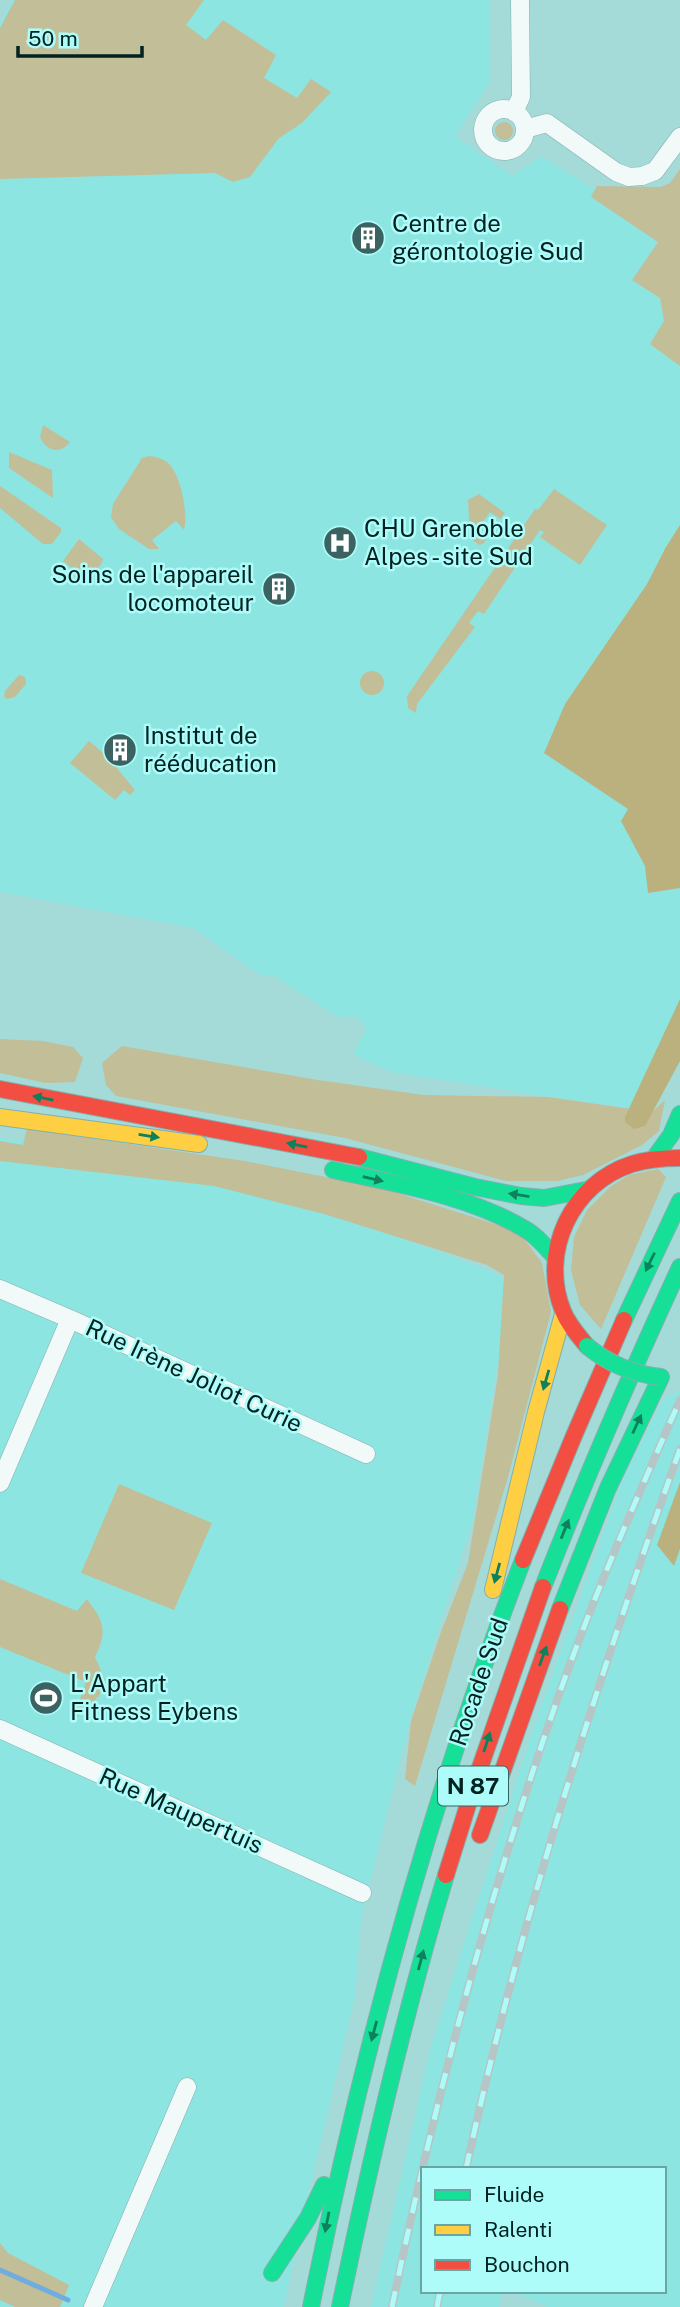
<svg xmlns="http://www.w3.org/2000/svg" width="680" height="2307" font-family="'Public Sans',sans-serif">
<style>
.built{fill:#8de5e2}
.green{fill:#c1be98}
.forest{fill:#bab17e}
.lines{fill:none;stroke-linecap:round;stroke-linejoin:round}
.stream{stroke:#70addf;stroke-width:5}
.street-casing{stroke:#82afae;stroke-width:19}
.fast-casing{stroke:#82afae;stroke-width:18}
.slow-casing{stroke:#82afae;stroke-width:18}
.jam-casing{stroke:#82afae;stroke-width:18}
.street{stroke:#f1faf9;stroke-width:18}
.fast{stroke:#16e098;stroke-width:16}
.slow{stroke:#ffcf43;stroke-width:16}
.jam{stroke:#f24e42;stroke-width:16}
.rail-casing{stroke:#b6c5c5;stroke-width:8}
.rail{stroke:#aefcf9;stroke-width:5;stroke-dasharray:16;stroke-linecap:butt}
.fast-bridge-casing{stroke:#82afae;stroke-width:18;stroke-linecap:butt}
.fast-bridge{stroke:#16e098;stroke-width:16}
.oneway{fill:#0c815c}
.labels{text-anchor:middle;stroke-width:5;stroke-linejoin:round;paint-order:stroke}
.shield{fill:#aefcf9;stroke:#356362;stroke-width:2}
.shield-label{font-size:23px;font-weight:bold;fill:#012221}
.poi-label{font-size:24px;fill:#012221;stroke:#aefcf9;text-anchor:start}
.street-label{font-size:24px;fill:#012221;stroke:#aefcf9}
</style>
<rect width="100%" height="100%" fill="#a4dbd9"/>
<!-- built -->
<path class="built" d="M13 0H489L490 82 455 136 512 176 541 156 597 191 680 193V1059L652 1112 391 1072 353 1054 366 1030 364 1023 353 1016 338 1017 274 976 260 975 193 928 0 892V24Z
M0 1138 185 1163 449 1255 502 1276 505 1289 502 1335 472 1523 410 1720 361 1919 355 1997 305 2207 284 2307H0Z
M680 1391V2307H549L510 2291H664V2169H423V2291H502L499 2307H371L431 2046 538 1714 625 1473 664 1398Z"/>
<!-- green -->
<path class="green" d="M15 0H204L186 25 206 40 223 20 276 55 264 78 297 98 311 79 331 92 302 123 279 138 250 177 233 182 215 173 0 179V28Z
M495 131a9 9 0 1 1 18 0a9 9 0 1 1-18 0Z
M680 169V366L650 344 664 321 660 298 632 280 658 242 591 197 597 186 661 187 670 183Z
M43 425 70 442C60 455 46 451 40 437Z
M9 452 52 470 53 498 9 468Z
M149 456C159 457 168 460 173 469 182 483 188 515 184 530L176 521 152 540 159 549H149L119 529 111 517 113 504 142 458Z
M0 486 61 528V532L52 544H43L0 508Z
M554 489 607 525 580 565 540 537 544 532 540 530 484 614 478 611 469 623 475 627 417 704 416 713 408 708 407 696 535 509 538 510Z
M479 494 505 513 500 519 490 512 478 529 488 536 484 543 479 545 470 538 468 500Z
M79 539 103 559 102 563 89 578H85L63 561Z
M360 683a12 12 0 1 1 24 0a12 12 0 1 1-24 0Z
M19 675 25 677 26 684 15 697 7 699 4 697 5 691Z
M89 741 107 756 135 790 130 795 124 790 115 800 70 763Z
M0 1039 43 1041 73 1047 83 1058 75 1082 46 1083 0 1073Z
M122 1046 318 1080 424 1095 548 1097 652 1112 665 1100 659 1131 642 1145 583 1175 557 1181H506L345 1138 116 1096 106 1085 102 1063Z
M27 1129 245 1161 381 1188 514 1230 525 1240 542 1263 551 1312 508 1477 415 1786 405 1779 411 1721 441 1632 468 1563 498 1375 504 1275 487 1265 324 1214 214 1186 0 1161V1141L23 1145Z
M658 1169 666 1177 601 1329 580 1305 571 1270 574 1237 587 1210 610 1187 629 1175Z
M119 1484 212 1523 174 1610 81 1573Z
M0 1579 77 1611 87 1599C104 1622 108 1630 95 1657L105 1680 99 1696 72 1722 86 1682 0 1647Z
M0 2243 8 2253 69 2285 60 2307H15L0 2300Z"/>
<!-- forest -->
<path class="forest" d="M680 525V888L648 893 645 866 621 821 628 809 544 753 565 704 647 584 666 547Z
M680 999V1061L645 1126 634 1129 625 1122V1117Z
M680 1482V1549L674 1566 657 1545Z"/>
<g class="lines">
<!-- stream -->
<path class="stream" d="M0 2270 68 2300"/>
<!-- street casing -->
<g class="street-casing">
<path id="street" d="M483 130a21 21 0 1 1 42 0a21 21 0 1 1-42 0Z
M514 112 521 97 520 0
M525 129 547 123 616 172 629 177 642 176 655 171 680 137
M0 1289 70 1319
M0 1483 70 1319 366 1454
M0 1729 362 1893
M93 2307 187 2087"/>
</g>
<!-- fast casing -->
<g class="fast-casing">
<path id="fast" d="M359 1157 475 1187 521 1196 544 1198 586 1190
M655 1157 671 1135 680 1114
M333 1170C397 1184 472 1196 528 1231 538 1237 547 1249 555 1257
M624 1320 680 1201
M543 1587C585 1479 631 1373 680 1267
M560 1609 608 1488 661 1377
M272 2273 308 2218 324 2185
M311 2307C362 2052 429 1802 523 1560
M340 2307C370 2162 403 2017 446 1875"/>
</g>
<!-- slow casing -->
<g class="slow-casing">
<path id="slow" d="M0 1117 199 1144
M493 1590 536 1412 563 1314"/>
</g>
<!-- jam casing -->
<g class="jam-casing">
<path id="jam" d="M0 1089 359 1157
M587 1346C578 1335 568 1324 563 1311 539 1252 572 1183 632 1164 648 1159 664 1158 680 1158
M523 1560 573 1438 624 1320
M480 1835 560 1609
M446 1875 477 1776 543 1587"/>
</g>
<!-- street -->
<use href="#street" class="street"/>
<!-- fast -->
<use href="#fast" class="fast"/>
<!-- slow -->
<use href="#slow" class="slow"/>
<!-- jam -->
<use href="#jam" class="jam"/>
<!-- rail casing -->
<g class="rail-casing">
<path id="rail" d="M466 2169C519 1924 596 1685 680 1449
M392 2307C434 2105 486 1904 554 1709 590 1604 635 1502 680 1400
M437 2307 440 2291"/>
</g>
<!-- rail -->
<use href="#rail" class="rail"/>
<!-- fast-bridge casing -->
<g class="fast-bridge-casing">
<path id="fast-bridge" d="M587 1346C609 1364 632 1374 661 1377"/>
</g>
<!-- fast-bridge -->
<use href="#fast-bridge" class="fast-bridge"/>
</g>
<!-- one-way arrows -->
<defs><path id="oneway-solid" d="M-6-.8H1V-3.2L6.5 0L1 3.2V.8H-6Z" transform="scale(1.75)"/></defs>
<g class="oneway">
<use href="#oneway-solid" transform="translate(43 1098) rotate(-169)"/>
<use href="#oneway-solid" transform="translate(149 1136) rotate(9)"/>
<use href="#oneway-solid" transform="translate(297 1145) rotate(-169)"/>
<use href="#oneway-solid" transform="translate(373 1179) rotate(13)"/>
<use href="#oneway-solid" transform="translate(519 1195) rotate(-171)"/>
<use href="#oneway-solid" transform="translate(650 1262) rotate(116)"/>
<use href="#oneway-solid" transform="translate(546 1380) rotate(106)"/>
<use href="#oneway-solid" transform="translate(637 1424) rotate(-65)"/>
<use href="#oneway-solid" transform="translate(565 1529) rotate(-68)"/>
<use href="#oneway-solid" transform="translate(497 1573) rotate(105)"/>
<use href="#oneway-solid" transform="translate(543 1656) rotate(-70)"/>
<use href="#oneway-solid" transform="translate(487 1742) rotate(-72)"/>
<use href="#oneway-solid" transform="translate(421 1960) rotate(-75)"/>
<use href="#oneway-solid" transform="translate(374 2031) rotate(105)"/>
<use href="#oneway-solid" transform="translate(327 2222) rotate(101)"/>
</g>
<!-- icons -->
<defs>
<g id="building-disc" transform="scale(1.75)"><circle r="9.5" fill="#3a6361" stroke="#aefcf9"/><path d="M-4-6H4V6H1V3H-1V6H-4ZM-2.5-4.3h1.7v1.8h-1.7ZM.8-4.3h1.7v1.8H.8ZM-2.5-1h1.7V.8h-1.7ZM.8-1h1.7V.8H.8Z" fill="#fff"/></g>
<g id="hospital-disc" transform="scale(1.75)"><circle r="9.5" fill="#3a6361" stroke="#aefcf9"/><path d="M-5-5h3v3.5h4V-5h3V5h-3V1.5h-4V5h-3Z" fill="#fff"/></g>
<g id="stadium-disc" transform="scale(1.75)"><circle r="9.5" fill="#3a6361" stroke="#aefcf9"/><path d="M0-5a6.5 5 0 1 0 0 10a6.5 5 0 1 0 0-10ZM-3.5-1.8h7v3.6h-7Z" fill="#fff"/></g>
</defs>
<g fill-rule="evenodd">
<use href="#building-disc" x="368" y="238"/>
<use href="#hospital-disc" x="340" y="543"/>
<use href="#building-disc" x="279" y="589"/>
<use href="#building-disc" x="120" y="750"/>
<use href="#stadium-disc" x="46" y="1698"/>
</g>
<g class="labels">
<!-- shield labels -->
<rect class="shield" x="438" y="1766.5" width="70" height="39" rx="5"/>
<g class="shield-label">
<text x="473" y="1794">N 87</text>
</g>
<!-- poi labels -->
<g class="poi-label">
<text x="392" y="232">Centre de<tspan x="392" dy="28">gérontologie Sud</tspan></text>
<text x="364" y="537">CHU Grenoble<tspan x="364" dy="28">Alpes - site Sud</tspan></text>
<text x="254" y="583" text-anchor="end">Soins de l'appareil<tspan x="254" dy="28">locomoteur</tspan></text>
<text x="144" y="744">Institut de<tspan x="144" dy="28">rééducation</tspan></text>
<text x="70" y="1692">L'Appart<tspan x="70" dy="28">Fitness Eybens</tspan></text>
</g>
<!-- street labels -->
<g class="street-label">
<text transform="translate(194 1376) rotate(25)" y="8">Rue Irène Joliot Curie</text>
<text transform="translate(479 1682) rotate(-71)" y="8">Rocade Sud</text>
<text transform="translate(181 1811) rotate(24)" y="8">Rue Maupertuis</text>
</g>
</g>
<!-- legend -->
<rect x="421" y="2167" width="245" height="126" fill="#aefcf9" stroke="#69a5a3" stroke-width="2"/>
<rect x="435" y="2190" width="35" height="10" fill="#16e098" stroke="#69a5a3" stroke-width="2"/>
<text x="484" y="2202" font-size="21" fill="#012221">Fluide</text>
<rect x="435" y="2225" width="35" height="10" fill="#ffcf43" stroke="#69a5a3" stroke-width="2"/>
<text x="484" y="2237" font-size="21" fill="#012221">Ralenti</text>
<rect x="435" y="2260" width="35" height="10" fill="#f24e42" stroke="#69a5a3" stroke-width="2"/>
<text x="484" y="2272" font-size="21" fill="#012221">Bouchon</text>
<!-- scale -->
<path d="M18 46v10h124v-10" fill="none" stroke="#012221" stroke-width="3.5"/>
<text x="28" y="46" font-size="21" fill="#012221" stroke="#aefcf9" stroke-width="5" paint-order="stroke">50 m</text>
</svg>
